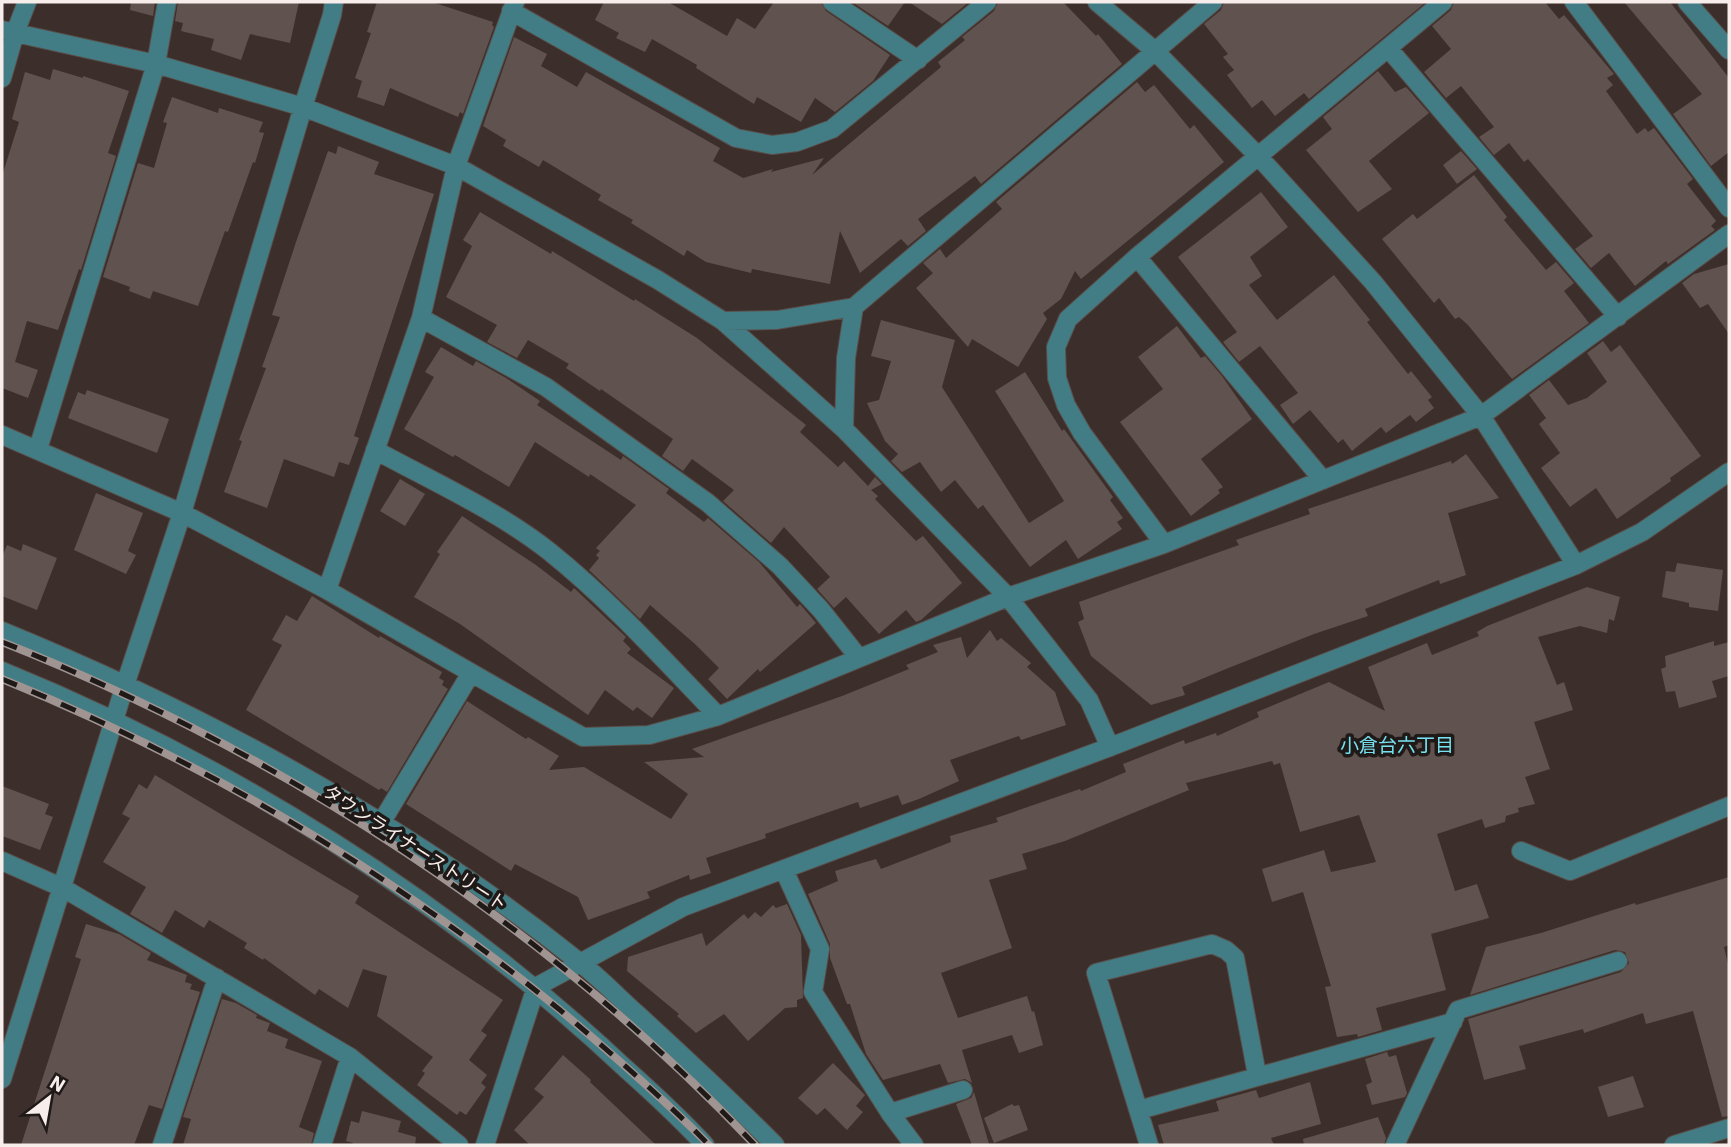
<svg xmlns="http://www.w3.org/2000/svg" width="1731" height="1147" font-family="'IBM Plex Sans','Noto Sans JP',sans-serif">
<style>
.building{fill:#60524e}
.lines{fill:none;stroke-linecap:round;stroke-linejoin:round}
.minor-casing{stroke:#5a4e4a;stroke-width:20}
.minor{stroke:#427d85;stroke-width:18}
.rail-casing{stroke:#9f9491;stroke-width:8}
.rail{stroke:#1f1917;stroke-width:5;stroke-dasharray:16;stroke-linecap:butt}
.labels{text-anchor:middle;stroke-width:7;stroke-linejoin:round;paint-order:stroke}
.street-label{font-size:18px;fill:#f7eeeb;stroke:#1f1917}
.neighbourhood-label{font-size:19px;fill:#77e1f0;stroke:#1f1917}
</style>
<rect width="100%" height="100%" fill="#3c2f2b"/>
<!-- building -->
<path class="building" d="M131 2H155L153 16 130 10Z
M178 2H299L290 43 250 34 241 60 211 50 214 39 181 31 183 23 175 21Z
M377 2H432L493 22 492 25 494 27 463 114 460 112 458 117 390 88 384 106 357 97 362 81 355 78 371 33 367 32Z
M604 2H668L727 36 737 18 755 29 774 2H821L826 11 890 55 873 81 835 112 815 98 801 122 757 97 754 104 696 68 697 65 652 39 645 52 616 38 619 33 595 20Z
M852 2H905L888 26Z
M909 2H969L942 24Z
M998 2H1063L1096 36 1098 34 1122 64 981 184 975 176 918 219 926 231 908 246 901 239 860 273 840 231 830 284 752 269 751 273 706 262 687 250 684 256 631 223 633 220 598 200 601 195 543 160 539 167 503 146 506 140 483 126 514 37 547 54 541 66 577 87 586 72 720 148 713 161 743 178 773 169 771 172 824 158 812 175 941 67 938 62 965 40 962 37 994 11Z
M1224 2H1426L1309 99 1304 93 1275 116 1262 100 1252 108 1227 75 1234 70 1223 57 1228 54 1204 24 1221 10Z
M1454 2H1545L1559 19 1564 15 1614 74 1607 78 1613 85 1606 91 1637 134 1645 128 1648 132 1654 128 1693 179 1687 184 1716 221 1711 226 1715 230 1668 264 1666 261 1635 286 1609 253 1591 268 1575 249 1593 236 1528 159 1524 162 1509 143 1494 155 1479 137 1494 127 1461 86 1446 98 1424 72 1451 49 1432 26 1451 10Z
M1624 2H1670L1729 78V152L1711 166 1673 114 1702 94Z
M53 69 83 78V76L129 91 108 153 116 156 81 270 79 269 58 330 27 321 15 362 38 370 28 398 2 388V176L19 122 12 119 25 72 50 80Z
M1378 71 1395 92 1406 87 1429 113 1369 161 1392 189 1358 212 1306 150 1332 129 1323 117Z
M1137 82 1145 92 1154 85 1190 129 1194 125 1224 162 1081 279 1075 271 1061 299 1043 313 1047 319 1018 367 972 339 968 347 916 288 933 273 923 263 940 249 946 258 1002 209 996 202Z
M172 97 218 113 219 108 263 122 259 132 264 133 255 163 253 162 228 232 225 231 198 306 153 291 150 299 129 291 130 287 103 277 138 163 154 168 167 123 163 122Z
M338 146 379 162 374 174 434 194 354 436 359 438 349 465 339 462 334 477 284 459 267 508 224 492 242 441 239 440 266 368 262 367 280 317 272 315 296 242 328 151 336 154Z
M1461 151 1477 169 1457 184 1443 165Z
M1474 175 1507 217 1504 220 1546 270 1556 262 1574 283 1564 291 1589 323 1512 379 1468 325 1459 317 1455 319 1439 298 1434 303 1382 239 1413 214 1417 219Z
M1261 192 1288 227 1250 257 1262 276 1249 285 1277 320 1334 275 1370 320 1367 322 1408 374 1411 371 1432 397 1428 400 1434 408 1416 422 1410 415 1386 433 1381 427 1352 451 1343 439 1338 443 1310 410 1293 424 1280 405 1298 393 1260 346 1239 362 1223 342 1237 332 1178 257Z
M480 212 551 254 552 251 634 301 635 299 697 338 806 425 800 432 838 467 844 461 868 486 875 477 882 484 871 490 878 496 875 499 916 541 923 536 962 583 921 620 916 622 906 610 879 634 846 597 834 608 817 589 830 577 784 527 771 543 723 501 734 490 692 459 683 471 662 456 673 439 601 389 600 391 566 368 569 364 528 340 517 358 487 342 497 325 446 297 472 246 463 240Z
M1729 264V334L1708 304 1700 308 1682 283 1694 274Z
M881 320 955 340 942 387 1029 523 1064 501 995 391 1025 372 1062 431 1064 429 1113 497 1110 500 1123 518 1117 522 1122 529 1078 559 1066 540 1030 567 983 505 978 509 955 480 941 492 920 462 902 472 891 461 898 454 885 441 867 403 879 400 891 361 871 356Z
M1177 326 1201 358 1205 356 1222 376 1252 419 1201 459 1223 487 1218 490 1220 493 1191 516 1120 422 1163 389 1138 357Z
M1603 341 1611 352 1620 345 1701 456 1670 478 1671 481 1617 519 1596 488 1570 507 1541 468 1560 453 1539 424 1546 418 1529 395 1549 380 1568 405 1587 398 1607 382 1587 353Z
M441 347 473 366 476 361 506 378 540 401 537 405 621 460 623 456 669 489 666 493 704 522 708 518 759 562 797 607 800 604 816 623 760 672 758 669 727 699 708 679 719 668 695 644 650 605 640 619 589 570 599 558 596 555 600 551 596 548 636 505 590 474 589 477 535 442 509 487 455 455 453 457 404 429 434 377 425 372Z
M87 390 169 419 157 453 68 418 78 392 85 395Z
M1466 454 1499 498 1448 513 1466 575 1440 584 1439 580 1365 609 1368 616 1314 634 1226 669 1182 687 1185 695 1151 705 1091 656 1078 622 1084 619 1079 602 1239 545 1236 540 1310 514 1308 509 1451 461 1452 464Z
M400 479 425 494 405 526 380 511Z
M96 493 143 513 128 551 136 555 126 574 74 550Z
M462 516 536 565 571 592 574 588 626 637 623 641 631 649 627 653 674 688 652 718 637 707 633 711 605 690 588 715 460 624 414 597 440 554 437 552Z
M23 544 57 558 37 610 2 596V557L7 545 21 551Z
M1677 563 1723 570 1718 611 1689 607V603L1662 597 1666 571 1675 572Z
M1587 587 1620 597 1614 621 1609 619 1607 633 1580 626 1538 637 1557 685 1564 682 1573 710 1534 722 1550 769 1525 777 1535 804 1518 808 1519 812 1506 816 1505 822 1485 828 1482 819 1437 834 1455 891 1477 884 1489 918 1431 934 1446 990 1376 1008 1382 1030 1358 1037 1357 1034 1337 1037 1325 987 1331 986 1303 892 1272 902 1262 869 1324 850 1331 872 1376 862 1359 815 1300 832 1280 763 1274 765 1272 761 1186 783 1189 790 1065 841 1022 854 1027 869 989 880 1012 948 941 973 958 1018 1027 996 1032 1012 1034 1011 1043 1045 1019 1053 1012 1035 962 1050 972 1083 965 1079 948 1083 940 1064 883 1080 866 1054 850 1004H847L830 958V944L808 894 838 881 835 871 876 859 881 869 951 842 950 836 998 822 996 818 1080 789 1081 791 1126 772 1123 764 1184 740 1185 744 1216 733 1217 736 1259 717 1257 712 1329 682 1385 711 1368 667 1427 643 1432 655 1479 636 1477 632 1487 626Z
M312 596 379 638 380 636 442 672 439 678 444 681 442 685 448 689 387 792 381 788 379 790 246 710 282 645 272 640 286 615 297 621Z
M990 630 997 641 1001 638 1031 663 1027 667 1055 692 1066 725 1021 740 1019 736 950 760 959 781 919 799 902 805 898 795 860 808 858 802 765 834 766 838 706 858 711 873 690 880 689 875 647 892 650 898 588 920 578 897 515 864 511 871 406 804 467 701 526 739 528 737 559 756 549 770 584 767 671 819 688 794 644 762 704 757 692 749 842 696 909 669 906 665 938 652 933 645 961 637 967 658Z
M1714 641V646L1729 642V676L1712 681 1717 697 1679 708 1675 691 1666 692 1661 669 1666 667 1665 656Z
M155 775 359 896 355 903 503 1000 481 1031 487 1035 469 1060 487 1075 481 1083 486 1087 466 1115 460 1111 457 1115 417 1085 425 1073 422 1071 433 1057 377 1016 387 976 363 969 348 1008 319 989 315 995 264 958 263 960 244 948 247 943 209 920 204 928 175 910 162 933 130 914 146 887 103 862 130 818 122 814 139 784 147 789Z
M2 786 49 804 45 814 53 817 40 850 2 836Z
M1729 877V945L1724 947 1729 969V1116L1722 1117 1693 1011 1646 1024 1643 1013 1584 1033 1583 1029 1519 1046 1526 1069 1484 1080 1468 1019 1621 972 1629 963 1625 952 1615 950 1470 995 1486 947 1541 933 1635 903 1636 905Z
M787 904 801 935 803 998 797 1000V1007L785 1008 748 1041 724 1014 696 1033 677 1016 679 1014 627 971 628 957 702 933 706 946 744 914 748 919 755 912 761 917 773 905 776 908Z
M86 924 119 934 151 953 147 960 187 975 185 982 192 984 190 989 200 992 162 1109 149 1105 134 1145H21L81 959 75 957Z
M222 999 236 1003 257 1015 256 1018 270 1023 267 1031 288 1039 285 1048 322 1061 299 1127 314 1133 311 1145H183L191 1119 183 1117Z
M1387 1052 1389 1057 1396 1055 1407 1093 1405 1097 1372 1105 1366 1085 1372 1082 1365 1059Z
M563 1055 591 1080 590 1082 656 1145H530L514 1130 544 1097 534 1089Z
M833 1063 865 1095 856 1106 863 1112 847 1130 825 1108 817 1115 798 1098Z
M1633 1076 1644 1107 1608 1117 1598 1087Z
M1310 1082 1321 1124 1271 1138 1274 1145H1164L1158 1125 1219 1111 1216 1101 1256 1090 1259 1098Z
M974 1092 989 1144 986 1145H972L956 1104 971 1098Z
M1012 1104 1014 1106 1019 1105 1028 1130 994 1143 984 1118Z
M362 1111 401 1121 398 1132 416 1137 415 1145H352L353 1143 346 1141 351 1121 359 1123Z
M1378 1117 1386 1138 1384 1145H1304L1303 1139Z"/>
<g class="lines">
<!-- minor casing -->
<g class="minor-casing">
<path id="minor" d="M832 2 918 60
M1097 2 1155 51 1259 157 1373 282 1481 416 1576 565
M1574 2 1729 208
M1687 2 1729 50
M511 11 736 138 772 145 797 142 832 129 987 2
M2 30 156 64 303 107 456 166 658 280 723 321 844 429 1008 597 1089 700 1110 747
M1388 48 1618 317
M2 78 15 33 27 2
M1137 257 1323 480
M421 318 546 387 708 503 780 566 821 610 859 658
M723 321 777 320 854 307 1213 2
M844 429 846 358 854 307
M2 435 182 513 327 590 583 737 649 735 718 716 1008 597 1164 544 1481 416 1729 234
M38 449 156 64 167 2
M375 450C432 481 500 512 550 552 611 601 664 660 718 716
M1164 544 1082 433 1066 405 1057 378 1056 347 1068 319 1137 257 1443 2
M327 590 421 318 456 166 515 2
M2 631C207 715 404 822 578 961 599 977 617 996 637 1014 684 1057 730 1100 775 1145
M2 671C230 764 445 899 625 1068 653 1093 680 1118 705 1145
M381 823 471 673
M1521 851 1570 871 1729 806
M2 861 63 888 350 1057 459 1145
M784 870 820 949 813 992 890 1113 914 1145
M2 1079 125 685 182 513 303 107 332 15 334 2
M1139 1110 1453 1022
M890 1113 963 1090
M162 1145 217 978
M322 1145 350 1057
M485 1145 536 987 683 907 1110 747 1576 565 1642 532 1729 472
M1149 1145 1096 973 1212 944 1226 950 1235 958 1257 1075
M1395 1145 1458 1010 1618 961
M1674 1145 1729 1128"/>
</g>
<!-- minor -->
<use href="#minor" class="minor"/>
<!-- rail casing -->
<g class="rail-casing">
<path id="rail" d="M2 642C284 753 546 925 755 1145
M2 679C204 761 391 872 560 1010 611 1053 662 1097 709 1145"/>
</g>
<!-- rail -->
<use href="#rail" class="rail"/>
</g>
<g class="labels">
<!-- street labels -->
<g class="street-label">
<text transform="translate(415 848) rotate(33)" y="6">タウンライナーストリート</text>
</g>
<!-- neighbourhood labels -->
<g class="neighbourhood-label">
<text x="1397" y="752">小倉台六丁目</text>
</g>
</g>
<!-- border -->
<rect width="1731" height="1147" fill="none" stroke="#f7eeeb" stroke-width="7"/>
<!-- north arrow -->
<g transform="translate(49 1098) rotate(31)" stroke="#1f1917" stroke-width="5" paint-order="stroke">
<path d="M0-5L12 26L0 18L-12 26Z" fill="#f7eeeb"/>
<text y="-10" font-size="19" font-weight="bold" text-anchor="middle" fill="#f7eeeb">N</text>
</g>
</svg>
